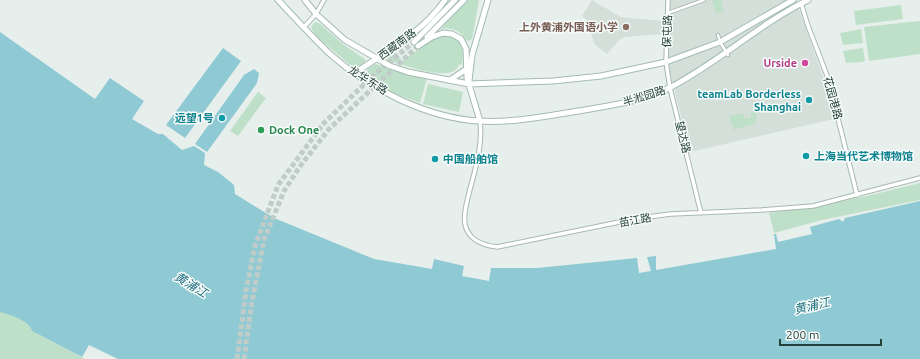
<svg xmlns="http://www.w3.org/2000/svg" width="920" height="359" font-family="Ubuntu,'Noto Sans SC',sans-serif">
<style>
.built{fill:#d4dfda}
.green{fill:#bfe0c8}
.water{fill:#8ec9d4}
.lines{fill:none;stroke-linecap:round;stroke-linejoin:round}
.secondary-tunnel{stroke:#bfccc8;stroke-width:5;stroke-dasharray:5 2.5;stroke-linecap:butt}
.pedestrian-casing{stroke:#a8b8b2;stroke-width:4.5}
.minor-casing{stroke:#a8b8b2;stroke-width:5.5}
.secondary-casing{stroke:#a4bbb3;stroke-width:7}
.pedestrian{stroke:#fff;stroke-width:2.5}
.minor{stroke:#fff;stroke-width:3.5}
.secondary{stroke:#fff;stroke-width:5}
.education-dot{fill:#8d6e63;stroke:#f7fbf9;stroke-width:1.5}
.hotel-dot{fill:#d1479c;stroke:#f7fbf9;stroke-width:1.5}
.culture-dot{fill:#0f9aa8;stroke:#f7fbf9;stroke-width:1.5}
.leisure-dot{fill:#2e9e5b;stroke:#f7fbf9;stroke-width:1.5}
.labels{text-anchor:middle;stroke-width:3;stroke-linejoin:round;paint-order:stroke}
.education-label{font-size:11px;font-weight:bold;fill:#785e54;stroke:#f7fbf9;text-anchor:end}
.street-label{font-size:11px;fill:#24423a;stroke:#f7fbf9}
.hotel-label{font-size:11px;font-weight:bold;fill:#b23c85;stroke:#f7fbf9;text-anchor:end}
.culture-label{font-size:11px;font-weight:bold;fill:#0d838f;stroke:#f7fbf9;text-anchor:end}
.leisure-label{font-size:11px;font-weight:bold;fill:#27864d;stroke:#f7fbf9;text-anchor:start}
.water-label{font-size:12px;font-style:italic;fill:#1c6f80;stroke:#f7fbf9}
</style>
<rect width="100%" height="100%" fill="#e6efeb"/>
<!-- built -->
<path class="built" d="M592 0 621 17 662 21 663 34 625 37 619 40 607 54 595 45 586 19 582 16Z
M669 0H796L823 77 834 119 690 152 665 53Z"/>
<!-- green -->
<path class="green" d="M466 0H479L472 39 467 41C461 31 453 27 441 29Z
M712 0H721L724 12 716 13Z
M901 5 903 19 856 25 854 11Z
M920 21V54L869 61 864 27Z
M315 22 319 23 344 45 366 60C362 68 356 69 349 64L316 36 311 27Z
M861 29 863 43 843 45 840 33Z
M440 35C460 37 465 44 462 65L459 64C454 85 402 64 387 60L388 56 394 51 402 61Z
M863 48 865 60 863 62 846 63 843 51Z
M375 64 427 78 420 103C405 97 375 88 365 75L368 69Z
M428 84 463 92 459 112 423 104Z
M258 92 266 98 238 136 230 131Z
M751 111H757L756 123 734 130 729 116 743 113 744 118H751Z
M920 183V200L822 220 774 233 769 213 867 196Z
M0 312C10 315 29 320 32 331L85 359H0Z"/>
<!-- water -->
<path class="water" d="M0 32 95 99 110 78 144 101 132 119 158 134H163L182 150 194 146 205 153 204 165 218 172 234 185 235 194 274 218 374 259 432 269 434 259 464 266 462 276 489 281 491 268H537L637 258 639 273 651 271 647 257 656 256V270L776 249 774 234H776L778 242 812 234 810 227 839 219 843 222 845 218 920 201V359H118L89 345 82 357 32 331C29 320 10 315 0 312Z
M223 48 241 61 185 138 166 125Z
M254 69 259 73 257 83 207 152 195 144 244 75Z"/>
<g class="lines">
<!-- secondary-tunnel -->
<path class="secondary-tunnel" d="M237 359 246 291 255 246 278 185 324 123 376 73 414 42
M244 359 252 301 264 240 284 191 301 165 329 129 418 46"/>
<!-- pedestrian casing -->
<g class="pedestrian-casing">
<path id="pedestrian" d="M668 13 704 0
M718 35 720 42 728 55"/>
</g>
<!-- minor casing -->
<g class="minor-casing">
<path id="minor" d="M668 0 666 62 670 88 701 213
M801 3 808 26 828 78 857 195
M304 27 316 14 324 0
M480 121C483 146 475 170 469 193 467 203 463 213 465 224 468 240 482 245 497 247L639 218 671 214 762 210 813 206 920 178"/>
</g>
<!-- secondary casing -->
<g class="secondary-casing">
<path id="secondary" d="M278 0C295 18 312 37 330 54 369 89 427 118 479 121 510 123 541 117 572 112 602 107 644 102 671 87 719 62 759 24 808 0
M305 0 316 14 345 40 390 66 408 72 469 84 553 81 601 76 666 62 720 42 793 0
M427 37 464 0
M414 42 455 0
M418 46 432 37 443 33 452 34 461 39 466 49 467 78 480 121
M355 73C387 51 422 33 445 0
M450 80 465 70
M469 81 472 55 488 0"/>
</g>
<!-- pedestrian -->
<use href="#pedestrian" class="pedestrian"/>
<!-- minor -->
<use href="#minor" class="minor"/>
<!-- secondary -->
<use href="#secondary" class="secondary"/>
</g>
<!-- markers -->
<circle class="education-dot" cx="626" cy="27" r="4"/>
<circle class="hotel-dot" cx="805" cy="63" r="4"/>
<g class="culture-dot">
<circle cx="809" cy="100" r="4"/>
<circle cx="222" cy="118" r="4"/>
<circle cx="806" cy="156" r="4"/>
<circle cx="435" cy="159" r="4"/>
</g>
<circle class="leisure-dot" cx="261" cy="130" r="4"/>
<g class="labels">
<!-- education labels -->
<g class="education-label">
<text x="618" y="31">上外黄浦外国语小学</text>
</g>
<!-- street labels -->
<g class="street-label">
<text transform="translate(667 31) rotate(-88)" y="4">保屯路</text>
<text transform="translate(397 44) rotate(-36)" y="4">西藏南路</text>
<text transform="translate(368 80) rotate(32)" y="4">龙华东路</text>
<text transform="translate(644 96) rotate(-17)" y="4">半淞园路</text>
<text transform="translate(833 98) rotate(75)" y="4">花园港路</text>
<text transform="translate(683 137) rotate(76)" y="4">望达路</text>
<text transform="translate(635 220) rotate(-10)" y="4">苗江路</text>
</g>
<!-- hotel labels -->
<g class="hotel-label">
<text x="797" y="67">Urside</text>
</g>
<!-- culture labels -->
<g class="culture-label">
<text x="801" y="98">teamLab Borderless<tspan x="801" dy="13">Shanghai</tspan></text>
<text x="214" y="122">远望1号</text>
<text x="814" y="160" text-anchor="start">上海当代艺术博物馆</text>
<text x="443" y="163" text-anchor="start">中国船舶馆</text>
</g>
<!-- leisure labels -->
<g class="leisure-label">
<text x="269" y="134">Dock One</text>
</g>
<!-- water labels -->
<g class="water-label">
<text transform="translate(191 285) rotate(32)" y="4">黄浦江</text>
<text transform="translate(812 306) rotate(-13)" y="4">黄浦江</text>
</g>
</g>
<!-- scale -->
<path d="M780 339v6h101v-6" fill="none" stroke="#24423a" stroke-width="2"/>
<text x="786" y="339" font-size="12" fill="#24423a" stroke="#f7fbf9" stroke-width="3" paint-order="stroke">200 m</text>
</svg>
